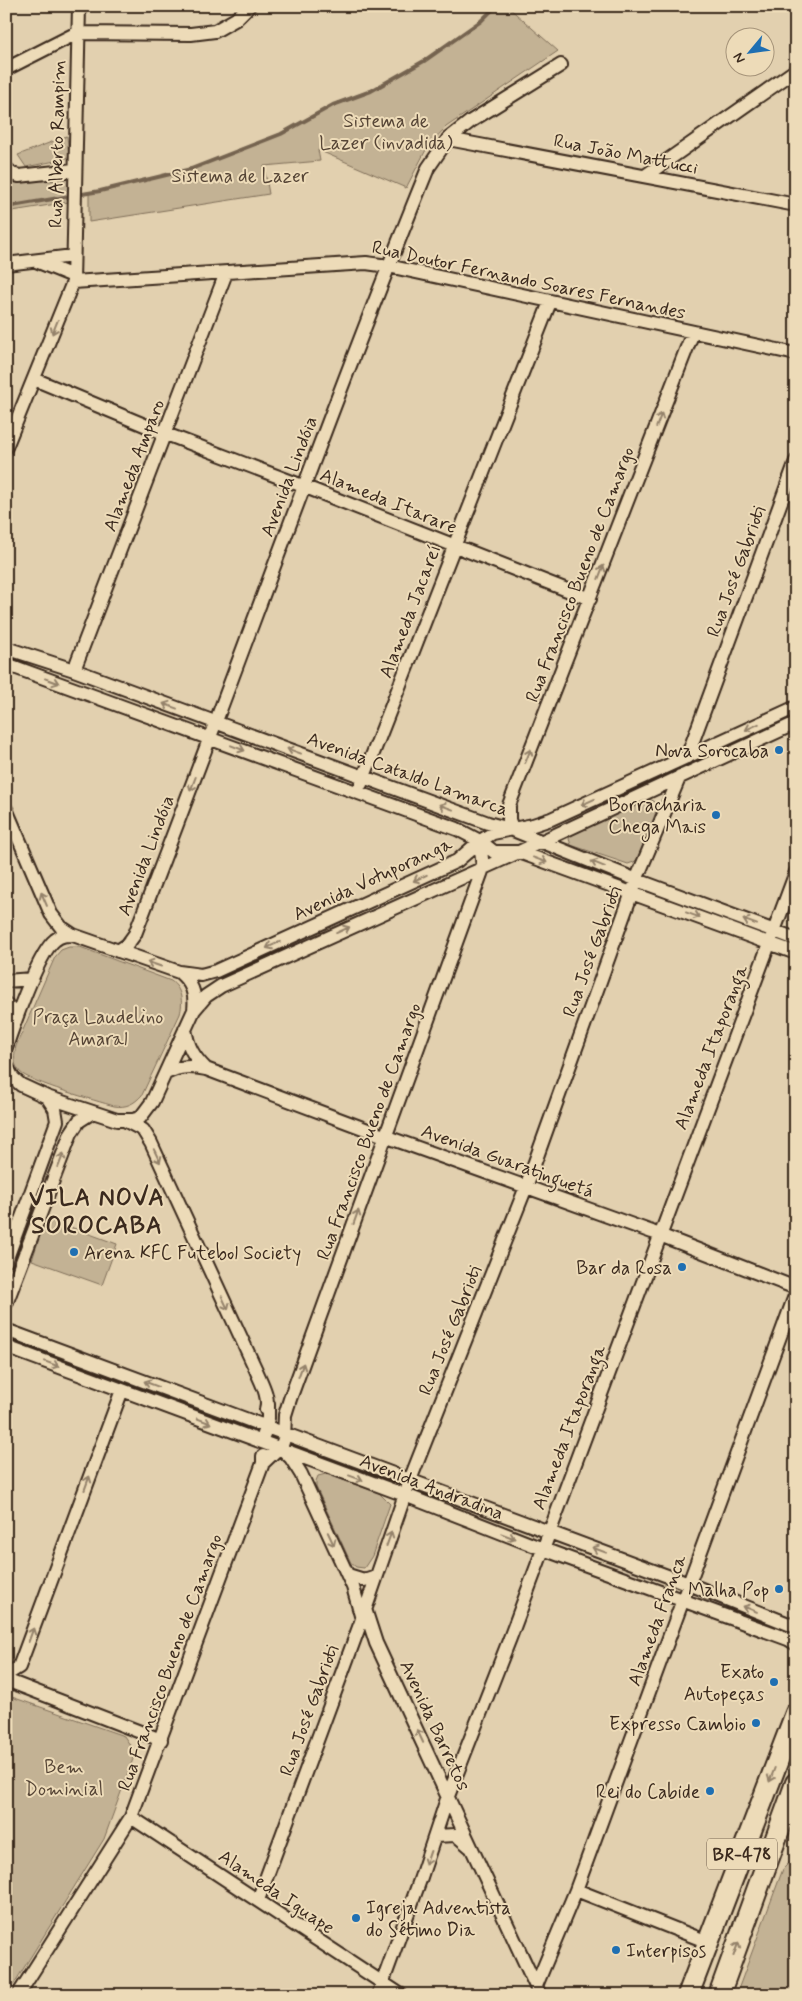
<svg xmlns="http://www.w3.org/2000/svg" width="802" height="2001" font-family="Mynerve,sans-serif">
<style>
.green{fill:#c3b294;stroke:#7f6e59}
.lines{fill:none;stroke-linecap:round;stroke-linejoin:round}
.stream{stroke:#756450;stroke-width:4}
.street-casing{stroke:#3b2a1e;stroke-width:16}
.primary-casing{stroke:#3b2a1e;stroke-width:24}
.street{stroke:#eddbb8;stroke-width:12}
.primary{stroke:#eddbb8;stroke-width:20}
.oneway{stroke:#94826b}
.poi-dot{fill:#1f6fb2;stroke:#eddbb8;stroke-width:2}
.labels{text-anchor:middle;stroke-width:4;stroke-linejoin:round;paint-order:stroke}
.shield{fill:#eddbb8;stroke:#705f4c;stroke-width:1}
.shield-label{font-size:18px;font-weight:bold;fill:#3b2a1e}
.park-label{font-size:19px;fill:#564536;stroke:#eddbb8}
.street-label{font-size:19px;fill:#3b2a1e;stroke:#eddbb8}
.poi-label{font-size:19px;fill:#3b2a1e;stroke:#eddbb8;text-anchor:end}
.district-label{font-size:24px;font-weight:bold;letter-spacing:1px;fill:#3b2a1e;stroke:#eddbb8}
</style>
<rect width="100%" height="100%" fill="#e2d0af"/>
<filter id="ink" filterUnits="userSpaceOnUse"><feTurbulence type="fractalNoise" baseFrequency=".02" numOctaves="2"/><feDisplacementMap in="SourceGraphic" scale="10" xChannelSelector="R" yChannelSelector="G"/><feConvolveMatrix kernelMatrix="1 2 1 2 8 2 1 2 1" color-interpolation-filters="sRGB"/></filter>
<g filter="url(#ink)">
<!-- green -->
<path class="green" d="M496 6H507L558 51 446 127 428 146 406 188 318 150 320 161 264 166 269 194 89 222V193L191 169 281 134 333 105 373 89 424 61 481 21Z
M67 136 69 156 65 159 26 167 18 155Z
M6 175 66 176 69 179V202L6 212Z
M648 799 654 801 658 806 640 856 634 862 628 864 571 845 569 839 571 834Z
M69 947H80L171 981C182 989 183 1002 180 1014L142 1095C134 1104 126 1108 114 1106 97 1101 29 1082 20 1072 13 1064 14 1056 16 1046L55 957 61 950Z
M46 1218 117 1244 102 1285 32 1260Z
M326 1474 379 1493 390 1504 372 1556 364 1568 356 1567 351 1563 316 1487V1481L318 1476Z
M6 1695 124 1736 130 1745 133 1759 104 1839 7 1995Z
M796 1856V1995H736L783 1869Z"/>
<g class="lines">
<!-- stream -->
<path class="stream" d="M6 207 100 191 191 169 281 134 333 105 371 91 424 61 481 21 496 6"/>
<!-- street casing -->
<g class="street-casing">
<path id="street" d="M6 69 77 33 191 34 215 31 236 19 249 6
M448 139 796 205
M6 168 12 174 19 176 74 170
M645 176 796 70
M36 261 73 276
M6 264 73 256
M73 282 366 263 388 266 796 354
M34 379 166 434 308 488 590 599
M6 447 73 282 79 6
M6 648 74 670 488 823 513 830 637 880 796 939
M6 664 457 829 480 841 494 852H519L796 953
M74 670 226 273
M687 757 796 461
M361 784 550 302
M6 809 51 914 61 927 73 935
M513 830 509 820V805L693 332
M118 951 127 945 135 934C234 679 325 421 428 168L448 139 471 121 561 65
M179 972 201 975 216 971 457 861 480 841 493 833 533 825 551 819 796 707
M6 981 32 979
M6 1004 16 1017
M194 1010 206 996 221 986 519 852 796 723
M185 1029C188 1047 193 1056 206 1069
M6 1047C14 1024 38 953 55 940 61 935 66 935 73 935L179 972C192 983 196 993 194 1010L152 1102 140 1118 133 1120H117L108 1117 47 1097 21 1085 13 1078 6 1065
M166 1073C180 1066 191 1066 206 1069L376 1133 652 1232 796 1288
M126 1121 143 1130 151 1143 256 1370C261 1382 270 1397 266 1410
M6 1261 57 1121 55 1109 47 1097
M6 1304 71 1133 79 1121 93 1112
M6 1330 689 1584 796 1627
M6 1347 405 1495 543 1549 788 1639 796 1644
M264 1434 268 1418V1404
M285 1452 291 1458 301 1474 353 1587 362 1619
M263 1463 282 1445 284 1439 285 1415 290 1399 481 874 483 868 480 841
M348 1575 364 1580 376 1576
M365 1609 376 1643 540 1995
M6 1675 19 1667 122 1390
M6 1680 161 1740
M131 1817 401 1995
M435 1836 456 1835 470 1847
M576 1890 708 1942
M258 1900 362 1619 410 1480 526 1187 639 873 680 776
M536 1986 576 1890 796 1293
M18 1995 131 1817 263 1463V1456
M378 1995 420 1880 448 1796 510 1638 796 872"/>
</g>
<!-- primary casing -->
<g class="primary-casing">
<path id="primary" d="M688 1995 796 1713
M719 1995 796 1783"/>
</g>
<!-- street -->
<use href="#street" class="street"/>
<!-- primary -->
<use href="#primary" class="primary"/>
</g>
<!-- one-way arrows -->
<defs><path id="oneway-shaft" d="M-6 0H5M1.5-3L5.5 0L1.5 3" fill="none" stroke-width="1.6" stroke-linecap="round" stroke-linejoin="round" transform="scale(1.25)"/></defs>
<g class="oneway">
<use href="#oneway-shaft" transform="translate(55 327) rotate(112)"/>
<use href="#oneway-shaft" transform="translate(659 420) rotate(-69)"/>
<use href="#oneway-shaft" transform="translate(601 572) rotate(-69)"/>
<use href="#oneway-shaft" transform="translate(52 681) rotate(20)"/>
<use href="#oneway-shaft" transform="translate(170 706) rotate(-160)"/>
<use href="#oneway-shaft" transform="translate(752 727) rotate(155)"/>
<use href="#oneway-shaft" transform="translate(238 748) rotate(21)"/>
<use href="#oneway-shaft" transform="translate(294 751) rotate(-160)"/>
<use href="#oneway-shaft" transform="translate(528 756) rotate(-68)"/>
<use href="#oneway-shaft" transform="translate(193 784) rotate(111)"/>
<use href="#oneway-shaft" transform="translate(588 802) rotate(156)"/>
<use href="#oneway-shaft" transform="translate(446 807) rotate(-160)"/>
<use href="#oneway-shaft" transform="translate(540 860) rotate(20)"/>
<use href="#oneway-shaft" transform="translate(598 864) rotate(-158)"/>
<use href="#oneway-shaft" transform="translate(420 878) rotate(155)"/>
<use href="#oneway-shaft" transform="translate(44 899) rotate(-113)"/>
<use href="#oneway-shaft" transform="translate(693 915) rotate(20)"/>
<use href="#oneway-shaft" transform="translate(750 922) rotate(-160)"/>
<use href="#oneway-shaft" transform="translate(343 930) rotate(-24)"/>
<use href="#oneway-shaft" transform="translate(273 945) rotate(155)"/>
<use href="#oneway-shaft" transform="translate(154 964) rotate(-161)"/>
<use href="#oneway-shaft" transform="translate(157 1156) rotate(65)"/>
<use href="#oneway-shaft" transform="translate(61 1160) rotate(-69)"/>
<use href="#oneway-shaft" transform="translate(356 1217) rotate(-70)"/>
<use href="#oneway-shaft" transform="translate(225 1303) rotate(65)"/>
<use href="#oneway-shaft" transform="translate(52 1364) rotate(21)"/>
<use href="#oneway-shaft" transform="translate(301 1370) rotate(-70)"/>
<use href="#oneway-shaft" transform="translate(151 1384) rotate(-159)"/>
<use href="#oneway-shaft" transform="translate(204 1421) rotate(21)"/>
<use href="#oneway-shaft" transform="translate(356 1478) rotate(20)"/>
<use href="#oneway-shaft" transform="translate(87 1483) rotate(-70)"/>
<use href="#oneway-shaft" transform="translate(508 1536) rotate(21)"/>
<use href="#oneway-shaft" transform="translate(331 1539) rotate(65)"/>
<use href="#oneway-shaft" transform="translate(389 1539) rotate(-70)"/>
<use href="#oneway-shaft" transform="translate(599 1550) rotate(-159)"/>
<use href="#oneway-shaft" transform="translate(750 1609) rotate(-158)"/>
<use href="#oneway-shaft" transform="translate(31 1635) rotate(-70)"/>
<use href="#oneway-shaft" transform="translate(420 1736) rotate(-115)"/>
<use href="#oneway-shaft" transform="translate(772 1775) rotate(111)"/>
<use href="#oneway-shaft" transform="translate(428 1858) rotate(109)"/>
<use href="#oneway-shaft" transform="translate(736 1949) rotate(-70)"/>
</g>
</g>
<!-- markers -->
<g class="poi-dot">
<circle cx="779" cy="750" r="5"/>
<circle cx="716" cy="815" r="5"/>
<circle cx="74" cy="1252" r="5"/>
<circle cx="682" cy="1267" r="5"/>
<circle cx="779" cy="1589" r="5"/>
<circle cx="774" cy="1682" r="5"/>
<circle cx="756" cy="1723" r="5"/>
<circle cx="710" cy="1791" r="5"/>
<circle cx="356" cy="1918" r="5"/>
<circle cx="616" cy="1950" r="5"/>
</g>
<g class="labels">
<!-- shield labels -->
<rect class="shield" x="707" y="1838.5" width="70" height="31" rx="4"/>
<g class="shield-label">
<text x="742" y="1860">BR-478</text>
</g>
<!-- park labels -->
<g class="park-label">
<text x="386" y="127">Sistema de<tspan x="386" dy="22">Lazer (invadida)</tspan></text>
<text x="240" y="182">Sistema de Lazer</text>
<text x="98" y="1023">Praça Laudelino<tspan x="98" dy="22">Amaral</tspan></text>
<text x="64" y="1773">Bem<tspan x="64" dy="22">Dominial</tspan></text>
</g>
<!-- street labels -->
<g class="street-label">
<text transform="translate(56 144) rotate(-89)" y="7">Rua Alberto Rampim</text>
<text transform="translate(626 153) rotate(11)" y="7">Rua João Mattucci</text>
<text transform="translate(529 279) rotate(12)" y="7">Rua Doutor Fernando Soares Fernandes</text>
<text transform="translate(133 465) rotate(-69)" y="7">Alameda Amparo</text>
<text transform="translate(288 476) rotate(-69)" y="7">Avenida Lindóia</text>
<text transform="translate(389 500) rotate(22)" y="7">Alameda Itarare</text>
<text transform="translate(735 571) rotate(-70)" y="7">Rua José Gabrioti</text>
<text transform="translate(579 574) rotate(-69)" y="7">Rua Francisco Bueno de Camargo</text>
<text transform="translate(409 611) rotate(-69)" y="7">Alameda Jacareí</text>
<text transform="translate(408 773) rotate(20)" y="7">Avenida Cataldo Lamarca</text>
<text transform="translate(145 855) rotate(-69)" y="7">Avenida Lindóia</text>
<text transform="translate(372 878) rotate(-25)" y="7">Avenida Votuporanga</text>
<text transform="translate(591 951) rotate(-70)" y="7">Rua José Gabrioti</text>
<text transform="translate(710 1047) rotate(-69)" y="7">Alameda Itaporanga</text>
<text transform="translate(368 1131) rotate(-70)" y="7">Rua Francisco Bueno de Camargo</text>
<text transform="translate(508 1160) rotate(20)" y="7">Avenida Guaratinguetá</text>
<text transform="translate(449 1330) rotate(-68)" y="7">Rua José Gabrioti</text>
<text transform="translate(568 1427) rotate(-69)" y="7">Alameda Itaporanga</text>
<text transform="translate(432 1486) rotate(21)" y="7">Avenida Andradina</text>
<text transform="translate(656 1620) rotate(-70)" y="7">Alameda Franca</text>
<text transform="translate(169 1662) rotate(-70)" y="7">Rua Francisco Bueno de Camargo</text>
<text transform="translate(308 1710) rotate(-70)" y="7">Rua José Gabrioti</text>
<text transform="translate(436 1725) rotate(65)" y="7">Avenida Barretos</text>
<text transform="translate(277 1891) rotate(34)" y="7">Alameda Iguape</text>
</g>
<!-- poi labels -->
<g class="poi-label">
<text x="769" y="757">Nova Sorocaba</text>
<text x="706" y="811">Borracharia<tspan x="706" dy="22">Chega Mais</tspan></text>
<text x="84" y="1259" text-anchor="start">Arena KFC Futebol Society</text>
<text x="672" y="1274">Bar da Rosa</text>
<text x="769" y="1596">Malha Pop</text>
<text x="764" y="1678">Exato<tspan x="764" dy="22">Autopeças</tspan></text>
<text x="746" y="1730">Expresso Cambio</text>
<text x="700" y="1798">Rei do Cabide</text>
<text x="366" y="1914" text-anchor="start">Igreja Adventista<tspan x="366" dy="22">do Sétimo Dia</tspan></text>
<text x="626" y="1957" text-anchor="start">Interpisos</text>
</g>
<!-- district labels -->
<g class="district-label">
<text x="97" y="1205">VILA NOVA<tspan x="97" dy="28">SOROCABA</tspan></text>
</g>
</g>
<!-- margin -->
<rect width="802" height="2001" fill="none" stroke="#eddbb8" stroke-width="25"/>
<rect x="12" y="12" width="777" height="1976" fill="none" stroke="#3b2a1e" stroke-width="2" filter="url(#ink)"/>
<!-- north arrow -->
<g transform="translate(750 52) rotate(241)"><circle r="24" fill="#eddbb8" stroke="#a6947a"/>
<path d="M0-4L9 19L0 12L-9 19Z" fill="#1f6fb2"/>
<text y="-8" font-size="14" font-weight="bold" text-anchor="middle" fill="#3b2a1e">N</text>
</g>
</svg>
